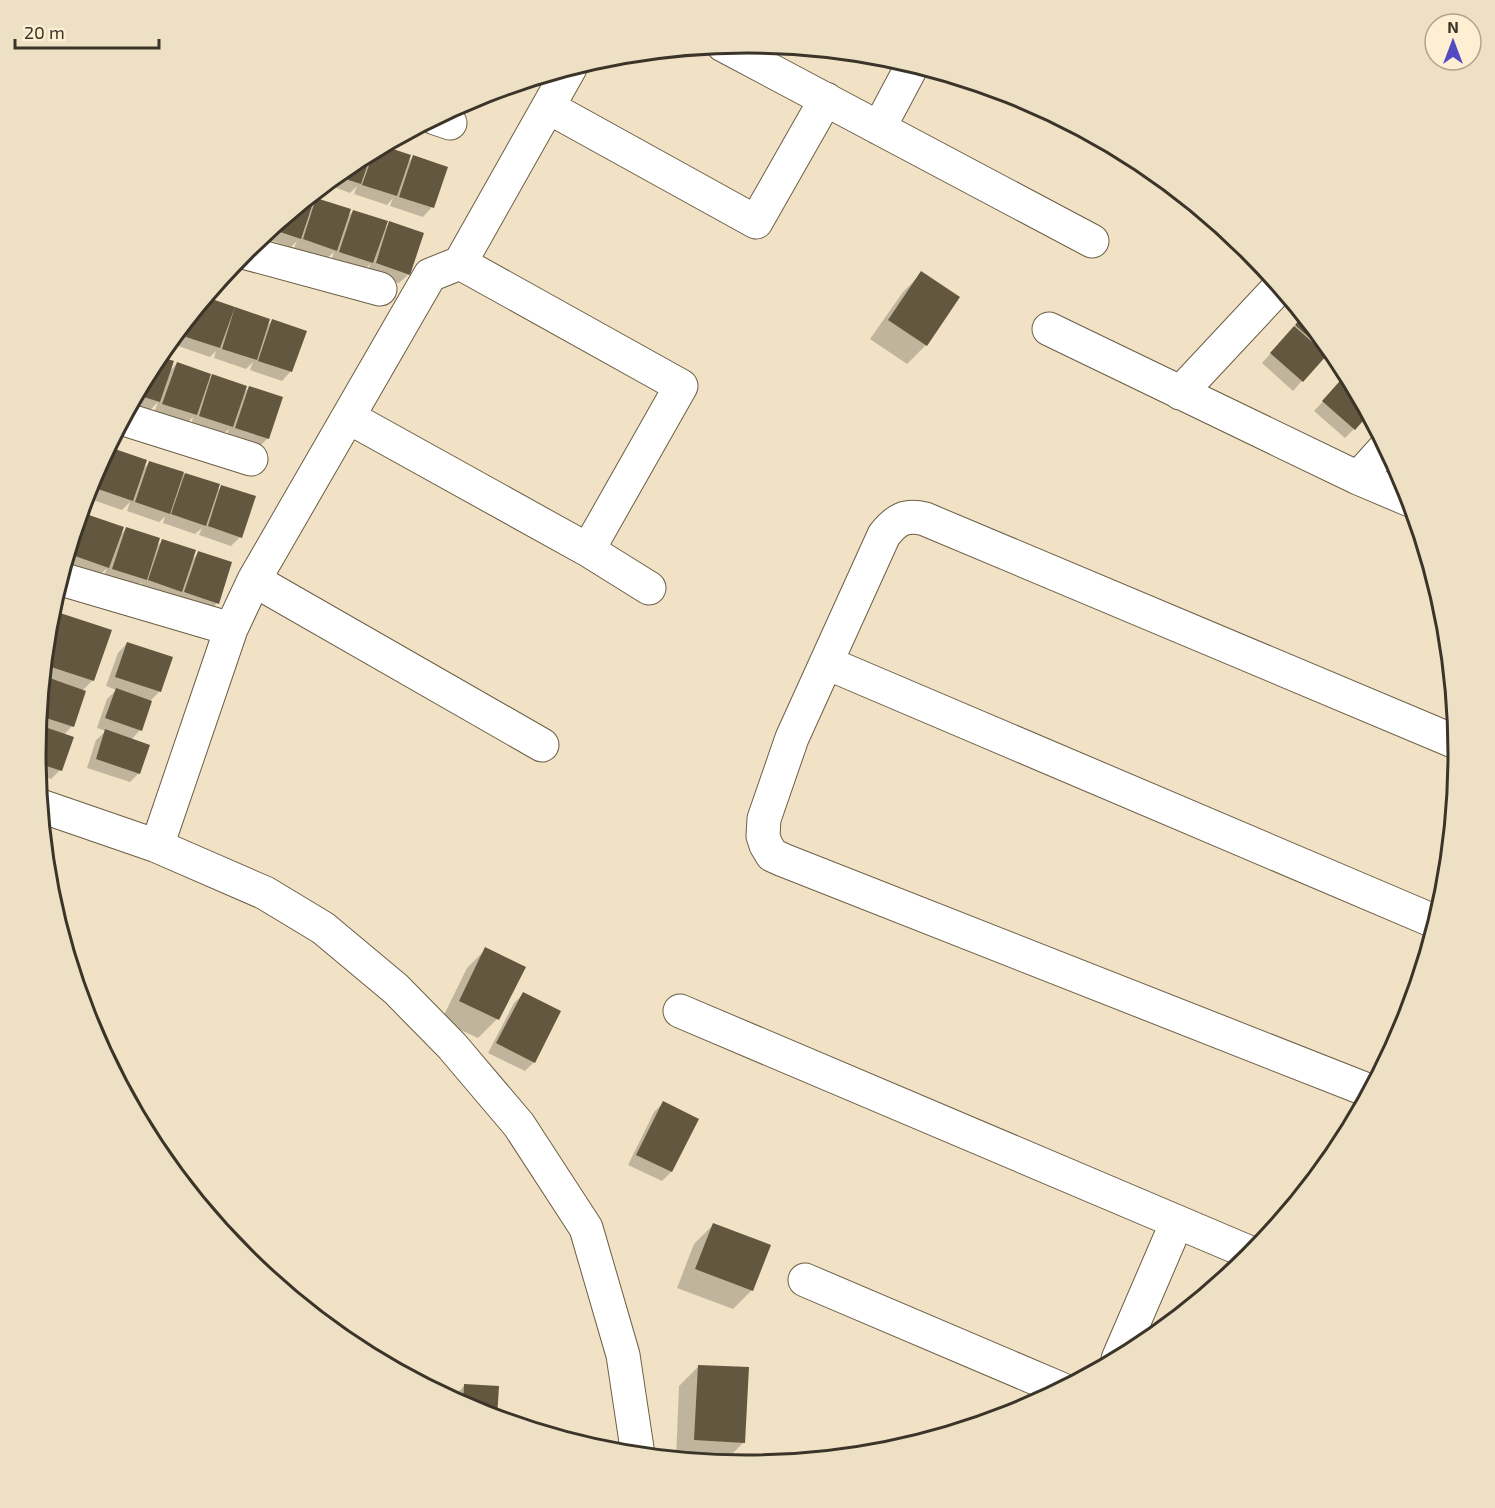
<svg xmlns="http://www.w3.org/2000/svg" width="1495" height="1508" font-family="'Exo 2',sans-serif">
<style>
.shadow{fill:#0003}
.building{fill:#64573f}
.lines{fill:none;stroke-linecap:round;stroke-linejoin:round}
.street-casing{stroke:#6b5e45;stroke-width:35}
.street{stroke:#fff;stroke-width:33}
.rim{fill:none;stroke:#3a3429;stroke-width:3}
</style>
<rect width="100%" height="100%" fill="#f1e2c5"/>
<!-- shadow -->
<path class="shadow" d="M382 146 410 156 407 163 413 157 432 207 423 217 390 206 393 198 387 205 354 194 357 186 350 193 326 184 353 162Z
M310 197V206L317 199 346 218 353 211 383 230 390 223 409 274 399 283 367 273 370 264 363 271 331 261 334 252 326 259 294 248 297 241 291 247 261 237Z
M922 273 926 345 907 364 870 339 903 292Z
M205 299 268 320 266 327 272 321 291 371 282 381 250 370 253 362 246 369 214 358 216 351 210 357 178 346 181 336 173 344 169 343Z
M1304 316 1331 348 1293 391 1262 363Z
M157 357 172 362 169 372 177 363 207 381 213 375 243 394 249 387 268 438 259 447 226 437 229 429 222 435 191 425 193 417 187 423 154 413 158 402 149 411 131 405Z
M1340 383 1354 429 1345 438 1314 411Z
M108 449 106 457 113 450 142 470 149 463 218 485 215 493 222 486 240 537 231 546 199 535 202 528 195 534 163 523 165 517 159 522 127 511 130 502 122 510 90 499 92 491 85 498 90 481Z
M81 513 82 523 89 516 118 537 126 529 155 548 162 541 192 560 198 553 230 563 217 603 208 613 176 602 178 594 172 601 140 590 142 582 136 588 103 578 107 568 99 576 67 565Z
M54 612 93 680 82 691 72 726 64 735 60 770 51 779 38 775 36 754 50 617Z
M127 643 160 691 151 700 140 730 131 740 139 773 130 782 87 768 96 740 106 731 97 728 107 699 116 690 106 686 118 653Z
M486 949 524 968 497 1019 478 1038 441 1021 467 968Z
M523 994 534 1062 525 1071 488 1053 514 1003Z
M663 1103 671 1172 662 1181 628 1165 654 1112Z
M713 1225 752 1290 733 1309 677 1288 694 1244Z
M698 1367 744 1442 725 1461 676 1458 679 1386Z
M464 1386 497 1387 496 1418 475 1411 455 1400V1395Z"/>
<!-- building -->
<path class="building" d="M384 146 411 155 397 196 362 185 374 151Z
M372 152 361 184 336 176 353 162Z
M413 155 448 167 434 208 399 197Z
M311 196 315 197 301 239 271 229Z
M316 198 351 209 337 251 303 239Z
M353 210 388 221 373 263 339 252Z
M389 221 424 233 410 275 376 263Z
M921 271 960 297 927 346 888 320Z
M206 297 235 307 220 348 186 337 194 312Z
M235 307 270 319 257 360 222 349Z
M1303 315 1332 350 1328 354 1295 325Z
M189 318 184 336 177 333Z
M272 319 307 331 292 372 258 361Z
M1294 326 1327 355 1303 382 1270 353Z
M158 356 174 361 160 402 137 395Z
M177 362 211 374 197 415 162 404Z
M1347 373 1369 414 1355 430 1322 401Z
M212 374 247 386 233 427 199 416Z
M249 386 283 397 269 439 235 428Z
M110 445 97 489 89 487 90 481Z
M112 448 147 460 133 501 98 489Z
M149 461 184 472 170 514 135 502Z
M185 473 220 484 206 526 171 514Z
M221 485 256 496 242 538 208 526Z
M81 512 87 514 73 556 68 554Z
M89 515 124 527 109 568 75 556Z
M126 527 160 538 147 580 112 569Z
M162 539 196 550 182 592 148 580Z
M198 551 232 562 219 604 184 592Z
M54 611 112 630 94 681 45 665 49 625Z
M127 642 173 657 161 692 115 677Z
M44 676 86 691 74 727 40 716Z
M116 688 152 701 142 731 105 718Z
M39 725 74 737 62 771 37 763Z
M105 729 150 745 140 774 96 759Z
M485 947 526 967 499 1020 459 1001Z
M523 992 561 1011 535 1063 496 1043Z
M663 1101 699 1119 672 1172 636 1155Z
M713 1223 771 1245 753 1291 695 1269Z
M698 1365 749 1367 745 1443 694 1440Z
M464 1384 499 1386 497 1418 463 1405Z"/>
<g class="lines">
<!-- street casing -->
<g class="street-casing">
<path id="street" d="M723 45 1092 241
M548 107 756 222 826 99
M435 118 450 123
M879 128 913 64
M243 252 380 289
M1049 329 1358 478 1410 500
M1180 393 1280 286
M350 418 588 550 681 386 460 263
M124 419 251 459
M1358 478 1386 447
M588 550 649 588
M61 579 231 629 157 846
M254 580 542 745
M231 629 254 580 430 275 460 263 570 68
M827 663 1436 922
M41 806 157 846 265 893 323 928 396 989 452 1046 519 1125 586 1228 623 1355 638 1455
M680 1011 1253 1254
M1370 1091 783 860 772 855 766 845 763 836 764 819 792 738 884 535C896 520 905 514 925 519L1458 743
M805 1280 1061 1389
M1118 1359 1177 1222"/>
</g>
<!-- street -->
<use href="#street" class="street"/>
</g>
<!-- crop -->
<path d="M0 0H1495V1508H0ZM46 754a701 701 0 1 1 1402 0a701 701 0 1 1-1402 0Z" fill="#eee0c4" fill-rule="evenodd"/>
<path class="rim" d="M46 754a701 701 0 1 1 1402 0a701 701 0 1 1-1402 0Z"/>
<!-- north arrow -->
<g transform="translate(1453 42)"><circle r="28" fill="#feefd2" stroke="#b0a48e" stroke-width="1.5"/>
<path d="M0-4.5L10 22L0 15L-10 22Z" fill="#534ac1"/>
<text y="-9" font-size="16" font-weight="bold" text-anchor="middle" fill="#3a3429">N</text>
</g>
<!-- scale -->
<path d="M15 39v9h144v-9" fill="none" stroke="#3a3429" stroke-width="3"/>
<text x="24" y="39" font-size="18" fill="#3a3429" stroke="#feefd2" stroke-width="4.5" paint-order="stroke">20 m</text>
</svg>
